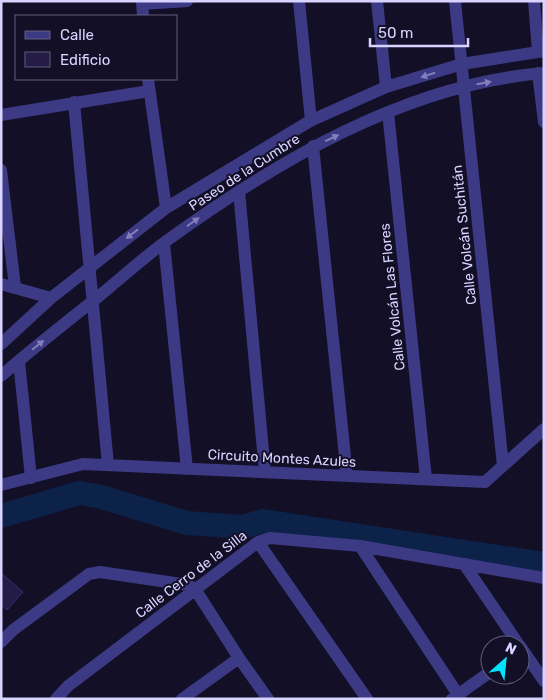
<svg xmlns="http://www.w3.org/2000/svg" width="545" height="700" font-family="Rubik,sans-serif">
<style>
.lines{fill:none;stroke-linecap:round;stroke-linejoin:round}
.river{stroke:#0c2248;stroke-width:24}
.building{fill:#241b47;stroke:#3b2d73}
.minor{stroke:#3d3a85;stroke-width:12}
.oneway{fill:#837fbc}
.labels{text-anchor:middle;stroke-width:4;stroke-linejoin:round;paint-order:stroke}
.street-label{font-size:14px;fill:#d9d4ff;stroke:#130f26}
</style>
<rect width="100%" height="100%" fill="#130f26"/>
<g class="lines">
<!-- river -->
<path class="river" d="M1 516 79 493 98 496 187 523 243 527 263 521 544 564"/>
</g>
<!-- building -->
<path class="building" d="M1 573 23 592 7 610 1 604Z"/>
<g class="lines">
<!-- minor -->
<path class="minor" d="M142 1 143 16
M299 1 311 121
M377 1 386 87
M455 1 503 466
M534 1 538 52
M142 4 187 1
M538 73 544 122
M148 79 166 208
M74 102 108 465
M388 112 426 479
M1 115 149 91
M313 146 347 476
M1 170 15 287
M239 191 265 472
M164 243 187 469
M1 284 51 298
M1 344 51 298 166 208 310 121 386 87 462 64 544 51
M19 361 31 478
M1 376C32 349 65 323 98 297 120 279 142 259 165 242 275 162 406 84 544 73
M1 485 83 464 485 482 544 429
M258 542 367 699
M360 546 461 699
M464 564 519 645
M1 642 13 630 89 574 100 572 188 585 195 589 239 658 268 699
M520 646 544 681
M56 699 68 686 258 542 270 538 360 546 544 578
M182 699 239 658
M452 699 490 672"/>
</g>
<!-- one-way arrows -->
<defs><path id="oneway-solid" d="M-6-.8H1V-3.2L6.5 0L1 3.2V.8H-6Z" transform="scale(1.25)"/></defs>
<g class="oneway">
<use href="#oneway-solid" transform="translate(428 75) rotate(163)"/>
<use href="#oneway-solid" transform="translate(484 83) rotate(-10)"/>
<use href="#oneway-solid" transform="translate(332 138) rotate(-25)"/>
<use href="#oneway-solid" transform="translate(193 222) rotate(-35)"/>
<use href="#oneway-solid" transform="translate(132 234) rotate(142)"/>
<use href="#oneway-solid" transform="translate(38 345) rotate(-39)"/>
</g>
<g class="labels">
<!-- street labels -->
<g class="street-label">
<text transform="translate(244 172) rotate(-33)" y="5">Paseo de la Cumbre</text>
<text transform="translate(464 235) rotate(-96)" y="5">Calle Volcán Suchitán</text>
<text transform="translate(392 297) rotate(-96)" y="5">Calle Volcán Las Flores</text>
<text transform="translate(282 458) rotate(3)" y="5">Circuito Montes Azules</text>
<text transform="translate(191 574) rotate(-37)" y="5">Calle Cerro de la Silla</text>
</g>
</g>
<!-- border -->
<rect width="545" height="700" fill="none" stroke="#d9d4ff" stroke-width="5"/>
<!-- legend -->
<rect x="15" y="15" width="162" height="65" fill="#130f26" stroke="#625e7d"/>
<rect x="25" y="31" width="25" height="8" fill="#3d3a85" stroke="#625e7d"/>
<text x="60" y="40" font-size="15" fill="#d9d4ff">Calle</text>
<rect x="25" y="52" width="25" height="15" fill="#241b47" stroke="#625e7d"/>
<text x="60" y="65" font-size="15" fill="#d9d4ff">Edificio</text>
<!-- north arrow -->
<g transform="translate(505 660) rotate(27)"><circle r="24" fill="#130f26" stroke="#625e7d"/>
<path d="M0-4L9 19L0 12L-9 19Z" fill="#00e5ff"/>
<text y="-8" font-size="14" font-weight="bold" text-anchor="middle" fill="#d9d4ff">N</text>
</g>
<!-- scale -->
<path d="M370 38v8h98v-8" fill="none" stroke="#d9d4ff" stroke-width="2.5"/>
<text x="378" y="38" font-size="15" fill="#d9d4ff" stroke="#130f26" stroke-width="4" paint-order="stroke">50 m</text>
</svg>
